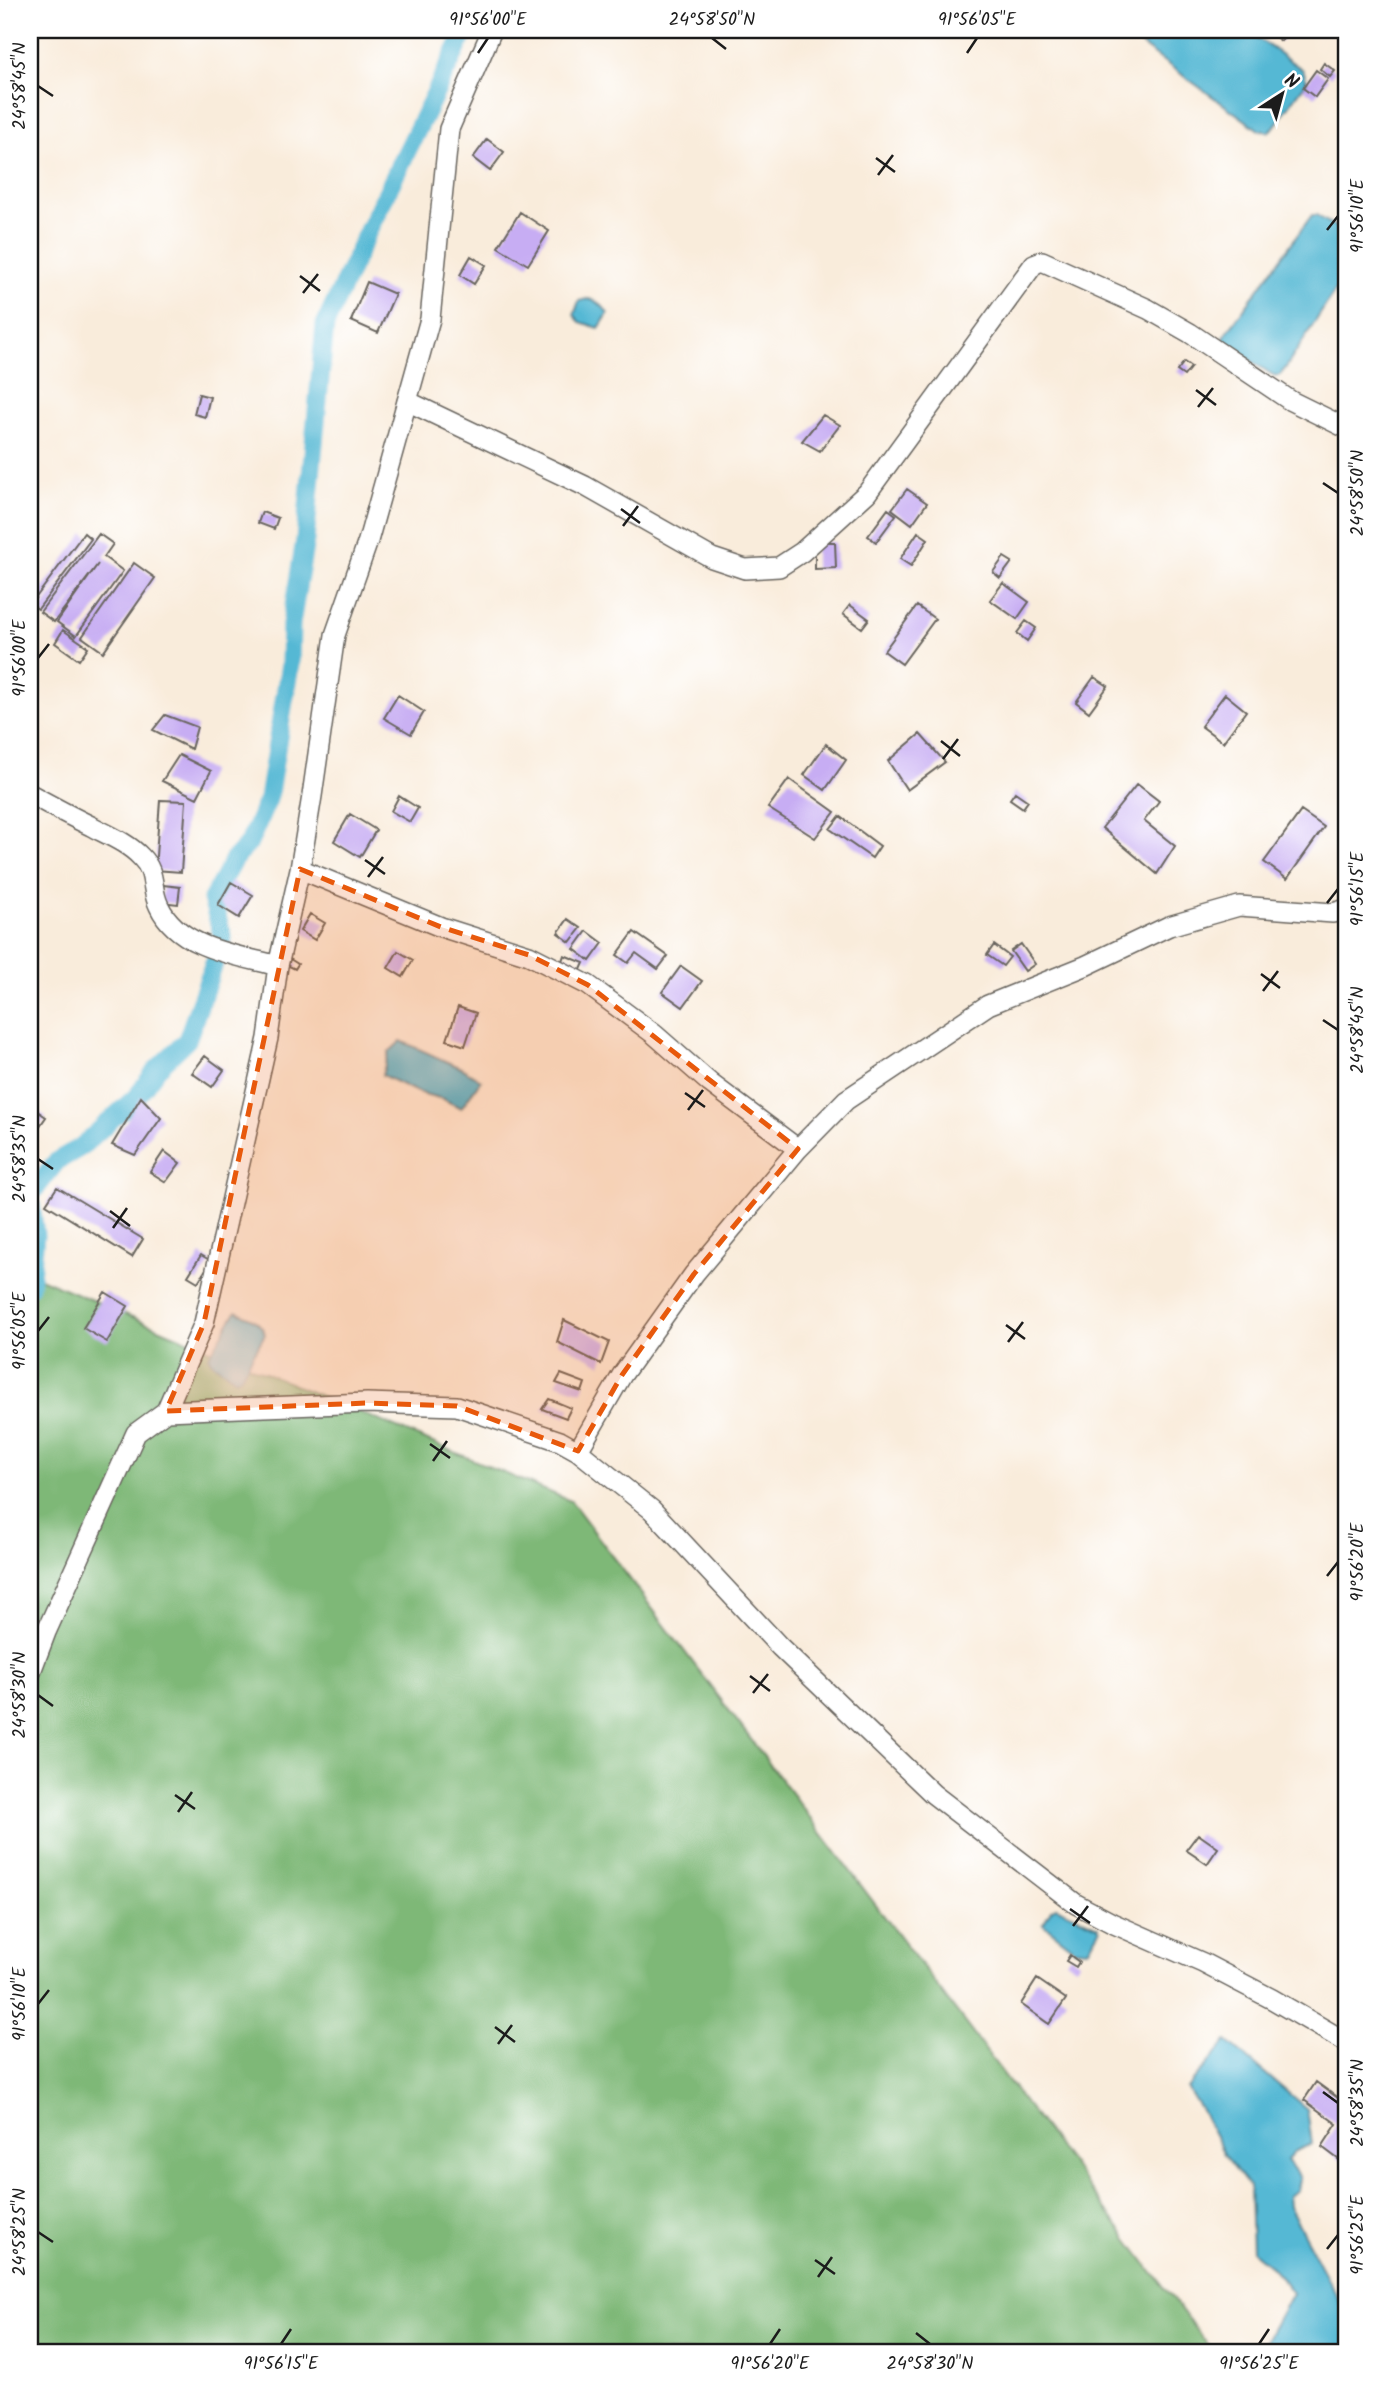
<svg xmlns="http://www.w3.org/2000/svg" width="1376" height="2382" font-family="Kalam,sans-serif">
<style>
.forest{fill:#7eb877;stroke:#4d6a4a;stroke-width:2}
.water{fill:#55b8d4;stroke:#386a78;stroke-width:2}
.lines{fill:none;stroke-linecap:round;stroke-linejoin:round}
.canal{stroke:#55b8d4;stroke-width:19}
.building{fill:#c7adf3}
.street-casing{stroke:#69655f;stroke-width:22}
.street{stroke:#fff;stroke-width:19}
.marked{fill:#e8590c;fill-opacity:0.2;stroke:#e8590c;stroke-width:5;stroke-dasharray:14 9;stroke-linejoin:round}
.ticks{fill:none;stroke:#1c1c1c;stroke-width:2.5}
.neatline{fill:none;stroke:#1c1c1c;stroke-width:2.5}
.ticks-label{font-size:18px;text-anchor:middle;fill:#1c1c1c}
</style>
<rect width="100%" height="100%" fill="#fff"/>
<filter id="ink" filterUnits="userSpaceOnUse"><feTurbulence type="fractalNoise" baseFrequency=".0143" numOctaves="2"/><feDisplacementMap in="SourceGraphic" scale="14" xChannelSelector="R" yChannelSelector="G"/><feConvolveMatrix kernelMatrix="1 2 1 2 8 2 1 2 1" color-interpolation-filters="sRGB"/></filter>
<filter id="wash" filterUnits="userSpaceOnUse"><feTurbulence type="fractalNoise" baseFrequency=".00686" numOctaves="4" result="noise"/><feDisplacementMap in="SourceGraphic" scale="28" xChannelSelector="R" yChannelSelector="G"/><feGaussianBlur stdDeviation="1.57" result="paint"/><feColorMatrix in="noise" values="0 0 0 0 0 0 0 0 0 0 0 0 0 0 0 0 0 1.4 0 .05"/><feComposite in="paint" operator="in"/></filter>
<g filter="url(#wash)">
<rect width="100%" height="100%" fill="#f9ecdb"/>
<!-- forest -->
<path class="forest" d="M30 1274 571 1501 1213 2352H30Z"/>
<!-- water -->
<path class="water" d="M1131 30H1246L1303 70 1307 81 1274 127 1268 132 1259 130 1134 40Z
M1312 215H1316L1346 233 1345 275 1285 369 1279 376 1273 375 1228 346 1224 341 1225 335Z
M587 299C597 300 603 305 608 314L599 328 580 322 574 315 579 301Z
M401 1041 463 1069 481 1080 461 1108 443 1099 417 1092 382 1075 389 1052Z
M236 1311C247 1316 262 1322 265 1334L241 1376 236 1379 213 1363 209 1356Z
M1056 1907 1098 1926 1100 1930 1088 1950 1075 1949 1043 1924 1051 1910Z
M1227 2041 1307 2109 1312 2144 1295 2151 1287 2160 1300 2178 1298 2190 1288 2196 1289 2206 1346 2313V2352H1267L1263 2346 1292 2293 1275 2270 1252 2251 1250 2188 1224 2154 1204 2115 1187 2088Z"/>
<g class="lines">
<!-- canal -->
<path class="canal" d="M30 1286 35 1235 30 1196 57 1161 81 1147 137 1096 157 1069 187 1040 223 938 212 899 234 859 249 843 268 799 290 664 291 624 305 540 325 325 366 235 466 30"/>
</g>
<g id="blocks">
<!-- building -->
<path class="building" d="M1275 30H1280L1286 34 1281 41 1272 34Z
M1324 63 1335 71 1330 77 1320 69Z
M1316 70 1328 79 1315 97 1303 88Z
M487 139 504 152 490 171 473 158Z
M520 212 549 231 528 265 498 247Z
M471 256 486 265 474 284 460 275Z
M367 282 395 294 378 333 351 321Z
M1184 362 1191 367 1184 376 1177 371Z
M199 394 210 397 205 417 194 414Z
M823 415 840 425 820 451 802 441Z
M907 489 927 503 912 524 892 509Z
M888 509 896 515 876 542 868 536Z
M262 512 278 518 274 529 258 523Z
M918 532 928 539 911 566 900 559Z
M84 533 91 539 38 609 31 604Z
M99 534 113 544 104 557 123 571 76 636 57 622 98 564 54 622 40 612Z
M815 542H835L836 568 815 569Z
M1004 557 1012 562 1000 578 993 572Z
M134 563 155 578 103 652 82 637Z
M1003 583 1029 602 1017 619 990 600Z
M850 605 869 619 862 628 843 614Z
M917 606 935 619 902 664 884 651Z
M1026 621 1036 628 1027 641 1017 633Z
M63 630 88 647 79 660 55 643Z
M1094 677 1108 686 1089 712 1076 702Z
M1225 694 1246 711 1223 742 1201 726Z
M398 695 424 712 411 734 384 718Z
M165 715 197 727 191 749 153 730Z
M920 734 945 762 907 790 888 761Z
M826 744 846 760 825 790 804 775Z
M179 755 211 771 197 798 162 781Z
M789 779 835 812 815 838 768 808Z
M1137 784 1159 801 1144 821 1175 846 1157 874 1102 828Z
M1015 792 1028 801 1023 808 1010 799Z
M399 796 418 808 410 822 391 811Z
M160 800 186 801 181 872 155 870Z
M1301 811 1324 827 1287 879 1264 862Z
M350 814 376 830 360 857 334 841Z
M840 816 880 846 872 858 830 829Z
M231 882 253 895 239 918 218 905Z
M163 885 180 887 178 904 161 902Z
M310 914 325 923 315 940 300 931Z
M568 919 581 928 570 942 558 933Z
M587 931 603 943 590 961 574 949Z
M634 932 668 956 658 969 636 953 628 963 617 955Z
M1021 944 1035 964 1025 971 1011 951Z
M994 945 1010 957 1003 966 987 955Z
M398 951 413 960 403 977 388 968Z
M564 955 584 963 580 972 561 964Z
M290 959 298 964 295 969 287 965Z
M681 966 702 981 683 1007 662 992Z
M458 1007 476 1013 465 1046 447 1040Z
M205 1056 224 1070 212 1087 192 1073Z
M141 1097 161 1118 135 1155 112 1145Z
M30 1106 46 1117 30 1140Z
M164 1151 180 1163 166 1182 150 1172Z
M57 1187 143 1239 132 1257 46 1204Z
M201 1255 211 1261 198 1282 188 1276Z
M105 1292 128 1306 107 1342 83 1328Z
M564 1320 609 1342 601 1364 557 1342Z
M561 1374 585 1383 582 1392 556 1383Z
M549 1399 571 1408 566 1418 542 1409Z
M1198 1834 1218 1848 1207 1864 1186 1850Z
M1070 1955 1079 1962 1076 1967 1066 1961Z
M1037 1979 1066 1999 1049 2024 1021 2004Z
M1316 2082 1346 2104V2155L1342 2162 1322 2147 1337 2124 1304 2100Z"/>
</g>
</g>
<g filter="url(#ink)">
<use href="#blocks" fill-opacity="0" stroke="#69655f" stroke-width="2"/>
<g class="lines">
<!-- street casing -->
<g class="street-casing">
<path id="street" d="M407 401 585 486 712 558 745 569 779 567 802 552 867 493 1034 264 1042 261 1148 309 1190 333 1291 401 1346 428
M30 794C50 805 70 816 91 826 108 835 128 843 141 857 157 873 150 888 159 906 179 949 237 955 278 966
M300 869 441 927 529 955 588 985 654 1034 710 1083 798 1149
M166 1411 367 1403 457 1406 560 1441 578 1451 622 1375 694 1274 798 1149 846 1100 988 1005 1085 966 1169 926 1239 906 1333 913 1346 909
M578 1451 652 1510 780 1647 933 1794 1076 1904 1112 1923 1203 1963 1272 1999 1346 2042
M30 1674 46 1632 136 1433 166 1411 204 1323 268 1038 278 966 300 869 312 796 335 635 368 541 430 319 449 129 492 30"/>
</g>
<!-- street -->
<use href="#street" class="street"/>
</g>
</g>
<!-- marked area -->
<path class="marked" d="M300 869 441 927 529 955 588 985 798 1149 694 1274 622 1375 578 1451 457 1406 367 1403 166 1411 204 1323Z"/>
<!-- ticks -->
<path class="ticks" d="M712 38 726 49M478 53 488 38M967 53 977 38M38 86 53 96M876 158 895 172M878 175 893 155M1327 230 1338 216M300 276 320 291M303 293 318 274M1196 390 1216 405M1198 407 1213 388M1323 483 1338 493M621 509 640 523M623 526 638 506M38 658 49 644M941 741 960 756M943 759 958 739M365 860 385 874M368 877 383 857M1327 903 1338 889M1261 974 1280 988M1263 991 1278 971M1323 1020 1338 1030M685 1093 705 1107M688 1110 703 1090M38 1159 53 1169M110 1211 130 1226M113 1228 127 1208M1006 1325 1025 1339M38 1331 49 1317M1008 1342 1023 1322M430 1444 450 1458M433 1461 447 1441M1327 1576 1338 1562M750 1676 770 1691M753 1693 768 1674M38 1695 53 1706M175 1795 195 1809M178 1812 192 1792M1070 1909 1090 1923M1073 1926 1088 1906M38 2004 49 1990M495 2027 515 2042M498 2044 512 2025M1323 2092 1338 2103M38 2232 53 2242M1327 2249 1338 2235M815 2260 835 2274M818 2277 832 2257M916 2333 930 2344M281 2344 291 2329M770 2344 780 2329M1259 2344 1269 2329"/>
<!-- margin -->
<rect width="1376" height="2382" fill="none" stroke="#fff" stroke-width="77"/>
<!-- north arrow -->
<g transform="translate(1282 94) rotate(36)" stroke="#ffffff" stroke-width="5" paint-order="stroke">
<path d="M0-5L12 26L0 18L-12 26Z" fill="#1c1c1c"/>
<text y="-10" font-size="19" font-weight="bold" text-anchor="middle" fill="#1c1c1c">N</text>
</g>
<rect x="38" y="38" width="1300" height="2306" class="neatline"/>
<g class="ticks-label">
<text x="488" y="25">91°56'00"E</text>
<text x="712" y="25">24°58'50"N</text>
<text x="977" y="25">91°56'05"E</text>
<text transform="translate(19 86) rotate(-90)" y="6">24°58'45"N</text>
<text transform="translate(1357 216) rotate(-90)" y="6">91°56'10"E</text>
<text transform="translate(1357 493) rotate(-90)" y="6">24°58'50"N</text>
<text transform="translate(19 658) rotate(-90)" y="6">91°56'00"E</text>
<text transform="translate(1357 889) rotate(-90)" y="6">91°56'15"E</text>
<text transform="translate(1357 1030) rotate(-90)" y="6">24°58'45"N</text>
<text transform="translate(19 1159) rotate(-90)" y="6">24°58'35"N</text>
<text transform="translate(19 1331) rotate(-90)" y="6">91°56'05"E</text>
<text transform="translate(1357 1562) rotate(-90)" y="6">91°56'20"E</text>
<text transform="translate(19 1695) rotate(-90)" y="6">24°58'30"N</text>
<text transform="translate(19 2004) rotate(-90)" y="6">91°56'10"E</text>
<text transform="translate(1357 2103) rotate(-90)" y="6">24°58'35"N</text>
<text transform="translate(19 2232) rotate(-90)" y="6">24°58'25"N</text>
<text transform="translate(1357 2235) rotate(-90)" y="6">91°56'25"E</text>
<text x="281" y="2369">91°56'15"E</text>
<text x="770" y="2369">91°56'20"E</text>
<text x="930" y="2369">24°58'30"N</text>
<text x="1259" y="2369">91°56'25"E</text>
</g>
</svg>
